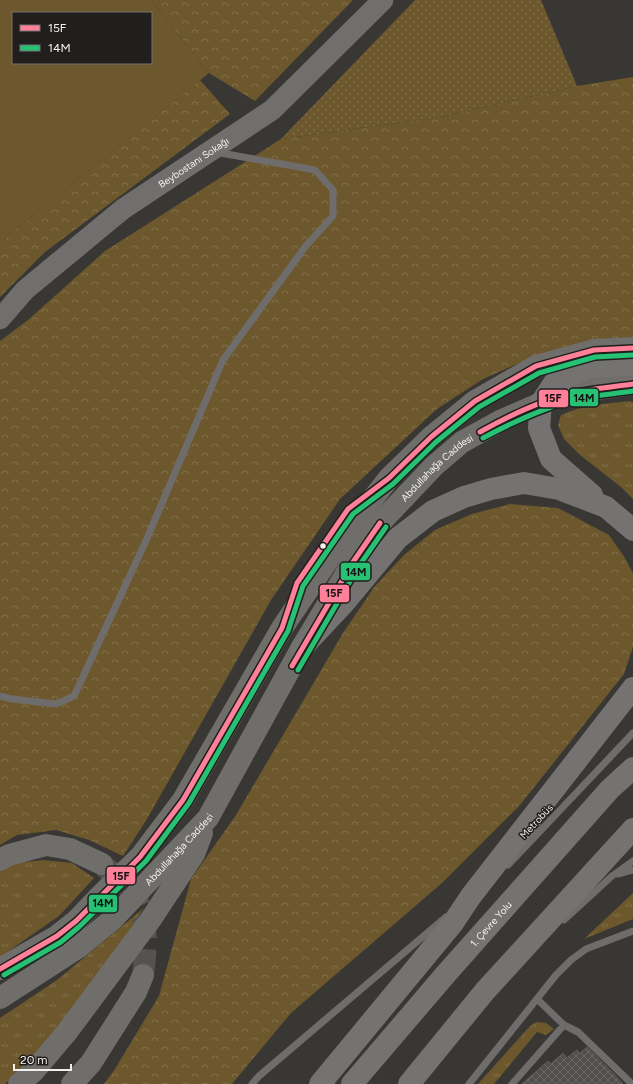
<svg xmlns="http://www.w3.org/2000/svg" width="633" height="1084" font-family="Figtree,sans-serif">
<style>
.grass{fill:url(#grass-tufts)}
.forest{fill:url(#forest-crowns)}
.park{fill:url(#park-dots)}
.pitch{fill:#6d572c;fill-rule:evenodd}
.building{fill:url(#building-cross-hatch);stroke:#5e5d5b}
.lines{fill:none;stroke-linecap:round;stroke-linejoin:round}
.primary-tunnel{stroke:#555350;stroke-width:22;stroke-dasharray:22 11;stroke-linecap:butt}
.lane{stroke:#6f6d6b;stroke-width:7}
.secondary{stroke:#706f6e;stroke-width:21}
.primary{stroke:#6f6e6b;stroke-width:22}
.highway{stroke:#757371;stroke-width:22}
.bus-1-casing{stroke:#201f1d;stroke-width:8}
.bus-2-casing{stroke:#201f1d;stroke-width:8}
.bus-1{stroke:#ff8098;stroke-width:5}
.bus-2{stroke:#26c172;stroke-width:5}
.bus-dot{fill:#f2f1ee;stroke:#201f1d;stroke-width:1.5}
.labels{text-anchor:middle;stroke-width:3;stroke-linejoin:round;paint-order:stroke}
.street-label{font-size:10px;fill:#f2f1ee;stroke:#201f1d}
.line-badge{stroke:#201f1d;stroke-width:1.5}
.pale-badge-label{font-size:11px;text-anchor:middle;font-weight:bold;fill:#111}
</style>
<defs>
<pattern id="grass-tufts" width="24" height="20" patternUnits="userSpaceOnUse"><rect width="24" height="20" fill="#6d572c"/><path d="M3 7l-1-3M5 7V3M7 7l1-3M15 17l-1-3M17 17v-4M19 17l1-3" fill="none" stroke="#82704b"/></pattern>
<pattern id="forest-crowns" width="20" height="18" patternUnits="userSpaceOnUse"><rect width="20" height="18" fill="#6d572c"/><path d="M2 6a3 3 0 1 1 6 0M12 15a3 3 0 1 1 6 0" fill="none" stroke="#82704b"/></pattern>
<pattern id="park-dots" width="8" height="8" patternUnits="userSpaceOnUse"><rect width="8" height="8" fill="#6d572c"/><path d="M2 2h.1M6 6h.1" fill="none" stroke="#82704b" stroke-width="1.8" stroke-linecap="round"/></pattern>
<pattern id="building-cross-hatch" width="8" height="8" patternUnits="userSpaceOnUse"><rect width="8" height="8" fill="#504f4c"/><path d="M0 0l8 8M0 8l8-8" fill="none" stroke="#6a6966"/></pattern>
</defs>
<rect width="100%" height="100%" fill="#393734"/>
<!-- grass -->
<path class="grass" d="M629 401 633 402V499L621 487 580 455 564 439 558 425 561 415C582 405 606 404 629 401Z
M43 860 72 863 94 878 59 916 0 957V871L15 863Z
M633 893V919L584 939Z
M144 908 76 1009 40 1052 5 1084H0V1018L57 980Z
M536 1022 546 1023 554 1029 546 1035 537 1032 494 1084H478L530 1026Z"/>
<!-- forest -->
<path class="forest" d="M151 0H353L255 101 209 73Z
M633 77V340L533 357 483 379 437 409 340 499 271 600 147 819 123 856 89 840 56 830 17 835 0 845V341L28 320 105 251 281 139 441 117 577 86Z
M200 80 230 114 45 252 0 297V242Z
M510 504 558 508 609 535 623 555 633 573V647L624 674 520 805 442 883 291 1013 232 1084H104L115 1069 159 996 191 879 236 815 343 633 375 586 404 555 435 530 472 514Z"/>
<!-- park -->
<path class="park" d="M415 0H541L577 86 441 117 281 139Z"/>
<!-- pitch -->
<path class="pitch" d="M0 0H151L209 73 0 242ZM13 13H151V63H13Z"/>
<!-- building -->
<path class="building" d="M587 1047 612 1072 623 1084H522L548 1061 551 1064 563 1053 567 1058 577 1050 580 1053Z"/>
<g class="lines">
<!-- primary-tunnel -->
<path class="primary-tunnel" d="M103 866C111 872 120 878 127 886 150 911 147 944 143 975"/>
<!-- lane -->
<path class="lane" d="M292 599 297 583 348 509 362 499
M0 696 12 699 56 704 74 696 145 543 223 360 305 247 333 216V190L315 170 215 152
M508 865 633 733
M618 874 633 870
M564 920 612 876 633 861
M537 999 564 1025 578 1032 631 1083
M252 1084 259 1076 446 917
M469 1084 556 975 571 960 586 949 633 931
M512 1084 564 1025"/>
<!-- secondary -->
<path class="secondary" id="s1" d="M0 319 25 290 123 209 272 110 383 0"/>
<!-- primary -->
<g class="primary">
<path d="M0 860 9 855 46 845 70 849 102 864"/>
<path d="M0 969 57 936 76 921 103 893 140 857 183 800 282 628 326 563 363 511 389 478 431 437 475 401 536 366 594 350 633 348"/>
<path id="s2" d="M0 998 79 947 113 919 208 818 301 649 353 562 379 524 434 466 462 442 502 420 541 403 577 392 633 384"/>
<path d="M19 1084 34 1071 67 1032 151 919 194 854 202 833"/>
<path d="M72 1084 91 1063 136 992 143 975"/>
</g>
<!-- highway -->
<g class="highway">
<path d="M592 495 551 459 539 428 541 403 554 383 588 368 633 364"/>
<path d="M301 649 344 603 398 538 433 511 464 497 491 489 524 483 559 489 606 507 633 530"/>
<path d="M320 1084 453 923 471 896 633 688"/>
<path id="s3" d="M352 1084 445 975 610 789 633 768"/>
<path d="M409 1084 485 991 633 829"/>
</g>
<!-- bus-1 casing -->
<g class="bus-1-casing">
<path id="bus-1" d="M480 432C510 415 543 399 578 392 596 388 615 387 633 384
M292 666 353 562 380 523
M0 969 57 936 76 921 140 857 183 800 282 628 297 583 348 509 389 478 431 437 475 401 536 366 594 350 633 348"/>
</g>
<!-- bus-2 casing -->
<g class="bus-2-casing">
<path id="bus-2" d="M483 438C513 422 545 407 578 399 596 395 615 394 633 391
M298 670 359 566 386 527
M4 975 61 942 80 926 146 861 189 803 288 631 303 586 353 514 393 484 436 442 479 407 539 373 595 357 633 355"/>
</g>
<!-- bus-1 -->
<use href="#bus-1" class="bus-1"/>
<!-- bus-2 -->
<use href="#bus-2" class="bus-2"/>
</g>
<!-- markers -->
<circle class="bus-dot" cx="323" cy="546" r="3.5"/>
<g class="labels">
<!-- street labels -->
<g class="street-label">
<text dy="4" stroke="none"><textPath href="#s1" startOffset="250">Beybostanı Sokağı</textPath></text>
<text dy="4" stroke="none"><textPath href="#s2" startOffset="698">Abdullahağa Caddesi</textPath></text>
<text transform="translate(536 821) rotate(-47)" y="4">Metrobüs</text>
<text dy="4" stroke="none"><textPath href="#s2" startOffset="234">Abdullahağa Caddesi</textPath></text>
<text dy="4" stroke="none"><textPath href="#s3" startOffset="212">1. Çevre Yolu</textPath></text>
</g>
</g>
<g class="line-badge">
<rect x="569" y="388" width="30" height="19" rx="4" fill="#26c172"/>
<rect x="538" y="389" width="31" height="19" rx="4" fill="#ff8098"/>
<rect x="340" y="562" width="31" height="19" rx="4" fill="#26c172"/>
<rect x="319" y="584" width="31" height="19" rx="4" fill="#ff8098"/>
<rect x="106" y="866" width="30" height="19" rx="4" fill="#ff8098"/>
<rect x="88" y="894" width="30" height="19" rx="4" fill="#26c172"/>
</g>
<g class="pale-badge-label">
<text x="584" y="402">14M</text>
<text x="553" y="402">15F</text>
<text x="356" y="576">14M</text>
<text x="334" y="597">15F</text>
<text x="121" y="880">15F</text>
<text x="103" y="907">14M</text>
</g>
<!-- legend -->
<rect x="12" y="12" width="140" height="52" fill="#201f1d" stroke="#747371"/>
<rect x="20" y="25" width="20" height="6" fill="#ff8098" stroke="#747371"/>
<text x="48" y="32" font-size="12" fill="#f2f1ee">15F</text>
<rect x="20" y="45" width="20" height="6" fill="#26c172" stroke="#747371"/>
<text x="48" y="52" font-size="12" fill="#f2f1ee">14M</text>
<!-- scale -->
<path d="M14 1064v6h57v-6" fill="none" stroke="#f2f1ee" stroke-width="2"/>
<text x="20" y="1064" font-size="12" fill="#f2f1ee" stroke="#201f1d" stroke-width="3" paint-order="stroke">20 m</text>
</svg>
